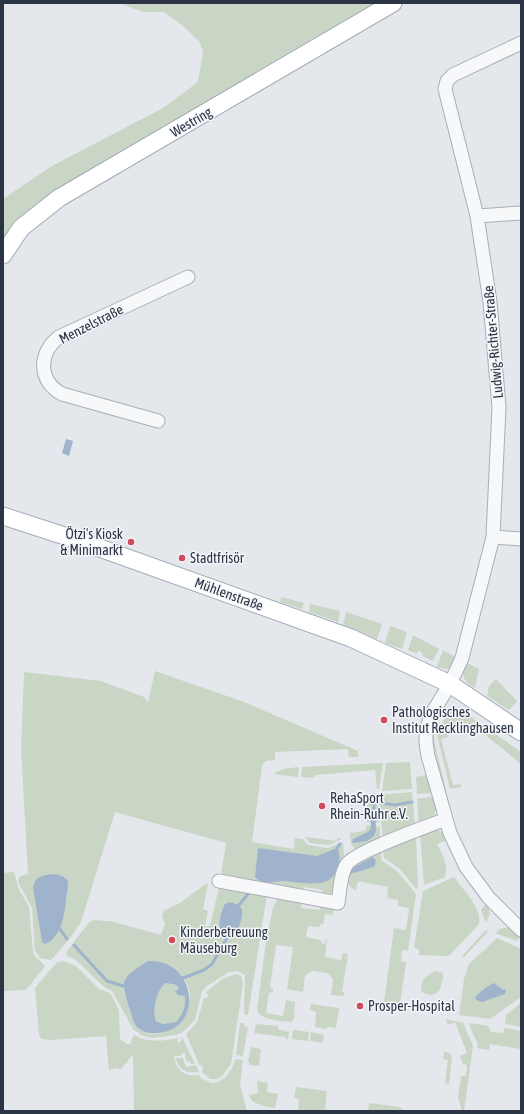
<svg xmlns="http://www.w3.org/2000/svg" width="524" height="1114" font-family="'Asap Condensed',sans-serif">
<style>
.green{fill:#c9d6c5;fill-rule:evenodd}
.water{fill:#9fb4cc;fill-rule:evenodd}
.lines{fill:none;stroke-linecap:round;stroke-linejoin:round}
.stream{stroke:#9fb4cc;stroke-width:3}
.minor-casing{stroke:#a9aeb7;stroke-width:15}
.major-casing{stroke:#a3abb8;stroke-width:19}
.minor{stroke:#f7f8fa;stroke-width:13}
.major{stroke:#fff;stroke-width:17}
.poi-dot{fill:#d1495b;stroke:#f4f6f9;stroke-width:1.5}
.labels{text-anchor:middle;stroke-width:3;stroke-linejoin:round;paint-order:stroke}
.street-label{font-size:14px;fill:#2b3445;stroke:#f4f6f9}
.poi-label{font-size:14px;fill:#2b3445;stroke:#f4f6f9;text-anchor:start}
</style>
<rect width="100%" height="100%" fill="#e4e7ec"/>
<!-- green -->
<path class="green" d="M119 3H378L3 242V199L52 166 163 108 198 82 203 52 199 41 183 26 164 12H143Z
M281 597 304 603 302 609 280 602Z
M310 604 340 611 338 622 309 612Z
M346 612 382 624 377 639 343 625Z
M390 626 407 632 402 649 385 643Z
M413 635 439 649 433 661 422 656 423 653 418 651 417 654 408 650Z
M443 650 457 658 453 666 446 669 437 667Z
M465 662 479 669 475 688C463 681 461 676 465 662Z
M155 671 244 702 358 751V757H349L348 749 275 752V760L266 761 262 766 252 842 294 849 295 838 303 839 308 845 328 848 343 842 344 857 333 894 331 896H322V890L304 887 303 893 221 875 226 843 115 812 81 922 71 937 51 960 40 958 35 951 32 908 18 882 20 876 28 874 21 748 24 672 101 681 144 697 148 702Z
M496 679 517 701 509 710 487 696 489 686Z
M450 707 459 709 521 752V764L479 730 474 735 462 722 446 727 448 737 441 739 453 785 460 784 461 787 450 789 437 734Z
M436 722 434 740 446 790 444 791 433 742 432 735Z
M410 762 412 789 382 791 386 763Z
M383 763 379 789H377L375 770 316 775 313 778 301 777 302 767Z
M299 767 298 777 273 774 283 769Z
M426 775 435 793 417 794 416 777Z
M412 792 415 826 383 839 379 795Z
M377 793 379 823 367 822V805L373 803 372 794Z
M435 796C438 815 436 816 419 824L417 799Z
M367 825 380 827V840L358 850 355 849 351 844 350 833 365 831Z
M436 829 443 833 447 840 437 844C442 855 449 864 445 877L424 885 420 834Z
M416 836 418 888 416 889 400 869 384 858 383 850Z
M305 837 337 841V838L342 839 329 845 310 843Z
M381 851V860L398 872 416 894 408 951 402 950 401 961 406 962 400 1004 384 1002 394 928 406 930 409 908 398 906V900L387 898 388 887 358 881 356 890C342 886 348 869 357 862 362 856 373 854 381 851Z
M14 872 19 890 29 906 33 951 34 955 45 966 26 990 3 991V873Z
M454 877C463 890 482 907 479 924L450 955 445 956 419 955V949L414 948 423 891Z
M207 883 208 885 203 909 208 911 205 926H210L219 887 267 894 248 1015H245L244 1009 245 975 238 971 229 972 207 986 202 991 195 1020 183 1032 176 1035 151 1038 141 1035 133 1029 112 991 104 987 76 960 67 956 66 953C70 948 87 923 91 921 97 919 104 922 110 921L161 935 165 923 162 916 163 911 180 903ZM173 968C179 973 186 979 188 987 196 1009 173 1037 151 1034 146 1034 139 1028 135 1025L123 989Z
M283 897 302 899 301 908 320 910V904L334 909 332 915 325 914 323 925 320 924V927L308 926 306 937 321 940V943L325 944 326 939 327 940 325 957 341 960 343 953 348 954 342 992H344V996L331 995 333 980 328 973 312 971 305 976 303 992 287 989 293 947 276 945 270 987 273 988V992L269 993 266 1013 283 1016 286 1000 295 1002 294 1018 291 1022C281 1021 260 1020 257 1010L266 942 273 908 277 900Z
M487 903 490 914 486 923 481 910Z
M508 927 521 936 517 941 495 933 500 929Z
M486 930 488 932 464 957 462 956Z
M497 938 521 949V997L490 1019 459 1015 464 979 469 964Z
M63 961 76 966 99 989 110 993 112 996 119 1010 120 1039 127 1044H130L134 1035C148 1043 163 1041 179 1038L177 1041 180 1043 182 1039 180 1038 182 1037 195 1064H191L190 1062 186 1061 185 1053H181V1056H174C176 1071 185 1077 199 1075L202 1079 212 1083C225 1082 231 1071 236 1059L243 1060 240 1085 247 1111H134L133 1055 121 1069 115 1068 109 1070 106 1036 51 1040 42 1039 39 1035 35 988 57 962Z
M435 971 443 973C443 987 437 1002 421 991 421 980 425 976 435 971Z
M236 974 241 976 243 984 231 1064 222 1076 217 1079H210L202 1072 203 1069 202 1065 200 1066 186 1034 197 1022 204 998H207L208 994 205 993 222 979Z
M166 983 176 985 179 989 178 995 185 996C186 1007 183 1014 176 1022L163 1024 156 1021C152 1010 156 990 166 983Z
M521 1003V1027L505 1024 506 1015Z
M311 1004 339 1008 336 1028 328 1027 325 1029 315 1027 316 1012 310 1010Z
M446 1019 463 1023 473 1046 464 1111H462L458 1097 461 1076H466L467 1065 463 1064 460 1056 467 1053 455 1022 448 1025Z
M240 1023H244V1026L248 1027 243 1056 236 1055Z
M470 1023 488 1026 491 1032 503 1033 505 1028 521 1031V1049L490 1044 489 1050 477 1048 478 1045 470 1027Z
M256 1024 278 1026V1029L289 1032 288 1039H286V1037L254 1033Z
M293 1030 309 1032 308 1041 292 1039Z
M311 1032 324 1035 323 1043 310 1041Z
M251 1047 261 1049 259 1066 250 1065 248 1061Z
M444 1052 450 1053 452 1057 449 1084 445 1083 448 1060 443 1059Z
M176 1058H183L186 1067 196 1065 199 1072C187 1074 178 1070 176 1058Z
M257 1081 268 1083 267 1092 278 1094 275 1108 263 1106 252 1101 249 1095 258 1093Z
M296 1087 327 1091 325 1111H298L299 1099 294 1098Z
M369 1103 400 1107 404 1111H368Z"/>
<!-- water -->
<path class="water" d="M66 439 73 441 69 456 62 453Z
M375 800 376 831 374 836 367 841 352 843 353 839 368 832 371 828 370 814Z
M258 848 317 856 337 848C340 853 340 858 339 863 337 869 334 878 327 881 313 886 298 882 284 881 274 881 263 886 255 877Z
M373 857 376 861 374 867 350 874 351 869Z
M56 874C60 875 65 877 67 880 70 885 66 893 66 899 65 914 61 938 45 944L42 942 33 887C36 875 44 875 56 874Z
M230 902 239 905C243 910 243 913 241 920 236 948 208 938 225 904Z
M148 961C196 958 205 1028 159 1033 150 1034 144 1033 137 1027 133 1023 132 1016 130 1010 120 980 120 979 148 961ZM166 983 176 985 179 989 175 991 178 995 185 996C186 1006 183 1014 176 1022L163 1024 156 1021C152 1011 156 990 166 983Z
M494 983 503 990 506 989 505 994 482 1002 476 1000 475 997 485 988Z"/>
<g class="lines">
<!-- stream -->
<path class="stream" d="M381 803 395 805 412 802
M337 848 340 844
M239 905 248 894
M59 928 67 939
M74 945 107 981 123 986
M183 978 204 970 212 964 228 936"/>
<!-- minor casing -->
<g class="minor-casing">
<path id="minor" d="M521 43 453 75 447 81 445 89 477 216 490 302 499 407 493 537 462 658 450 684 431 715 426 731V743L428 756 450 833 466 867 489 898 521 930
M477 216 521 213
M158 421 62 394C38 381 38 353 59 337L188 277
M493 537 521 539
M219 881 338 903C340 891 340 874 347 864 356 851 429 826 446 819"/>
</g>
<!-- major casing -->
<g class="major-casing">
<path id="major" d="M3 255 21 228 59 198 393 3
M3 516 80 541 351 638 450 684 521 732"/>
</g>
<!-- minor -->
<use href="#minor" class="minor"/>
<!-- major -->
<use href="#major" class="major"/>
</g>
<!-- markers -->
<g class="poi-dot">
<circle cx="131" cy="542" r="4"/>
<circle cx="182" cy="558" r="4"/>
<circle cx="384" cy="720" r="4"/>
<circle cx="322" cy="806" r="4"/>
<circle cx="172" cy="940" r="4"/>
<circle cx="360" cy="1006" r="4"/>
</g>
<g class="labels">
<!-- street labels -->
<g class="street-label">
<text transform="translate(191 122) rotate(-30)" y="5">Westring</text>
<text transform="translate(91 324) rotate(-27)" y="5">Menzelstraße</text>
<text transform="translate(493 342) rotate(-95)" y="5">Ludwig-Richter-Straße</text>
<text transform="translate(229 594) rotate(20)" y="5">Mühlenstraße</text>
</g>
<!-- poi labels -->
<g class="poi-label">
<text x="123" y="539" text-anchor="end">Ötzi's Kiosk<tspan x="123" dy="16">&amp; Minimarkt</tspan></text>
<text x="190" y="563">Stadtfrisör</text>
<text x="392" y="717">Pathologisches<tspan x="392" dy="16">Institut Recklinghausen</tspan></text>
<text x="330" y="803">RehaSport<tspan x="330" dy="16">Rhein-Ruhr e.V.</tspan></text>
<text x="180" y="937">Kinderbetreuung<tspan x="180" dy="16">Mäuseburg</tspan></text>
<text x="368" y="1011">Prosper-Hospital</text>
</g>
</g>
<!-- border -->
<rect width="524" height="1114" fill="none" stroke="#2b3445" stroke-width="8"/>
</svg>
